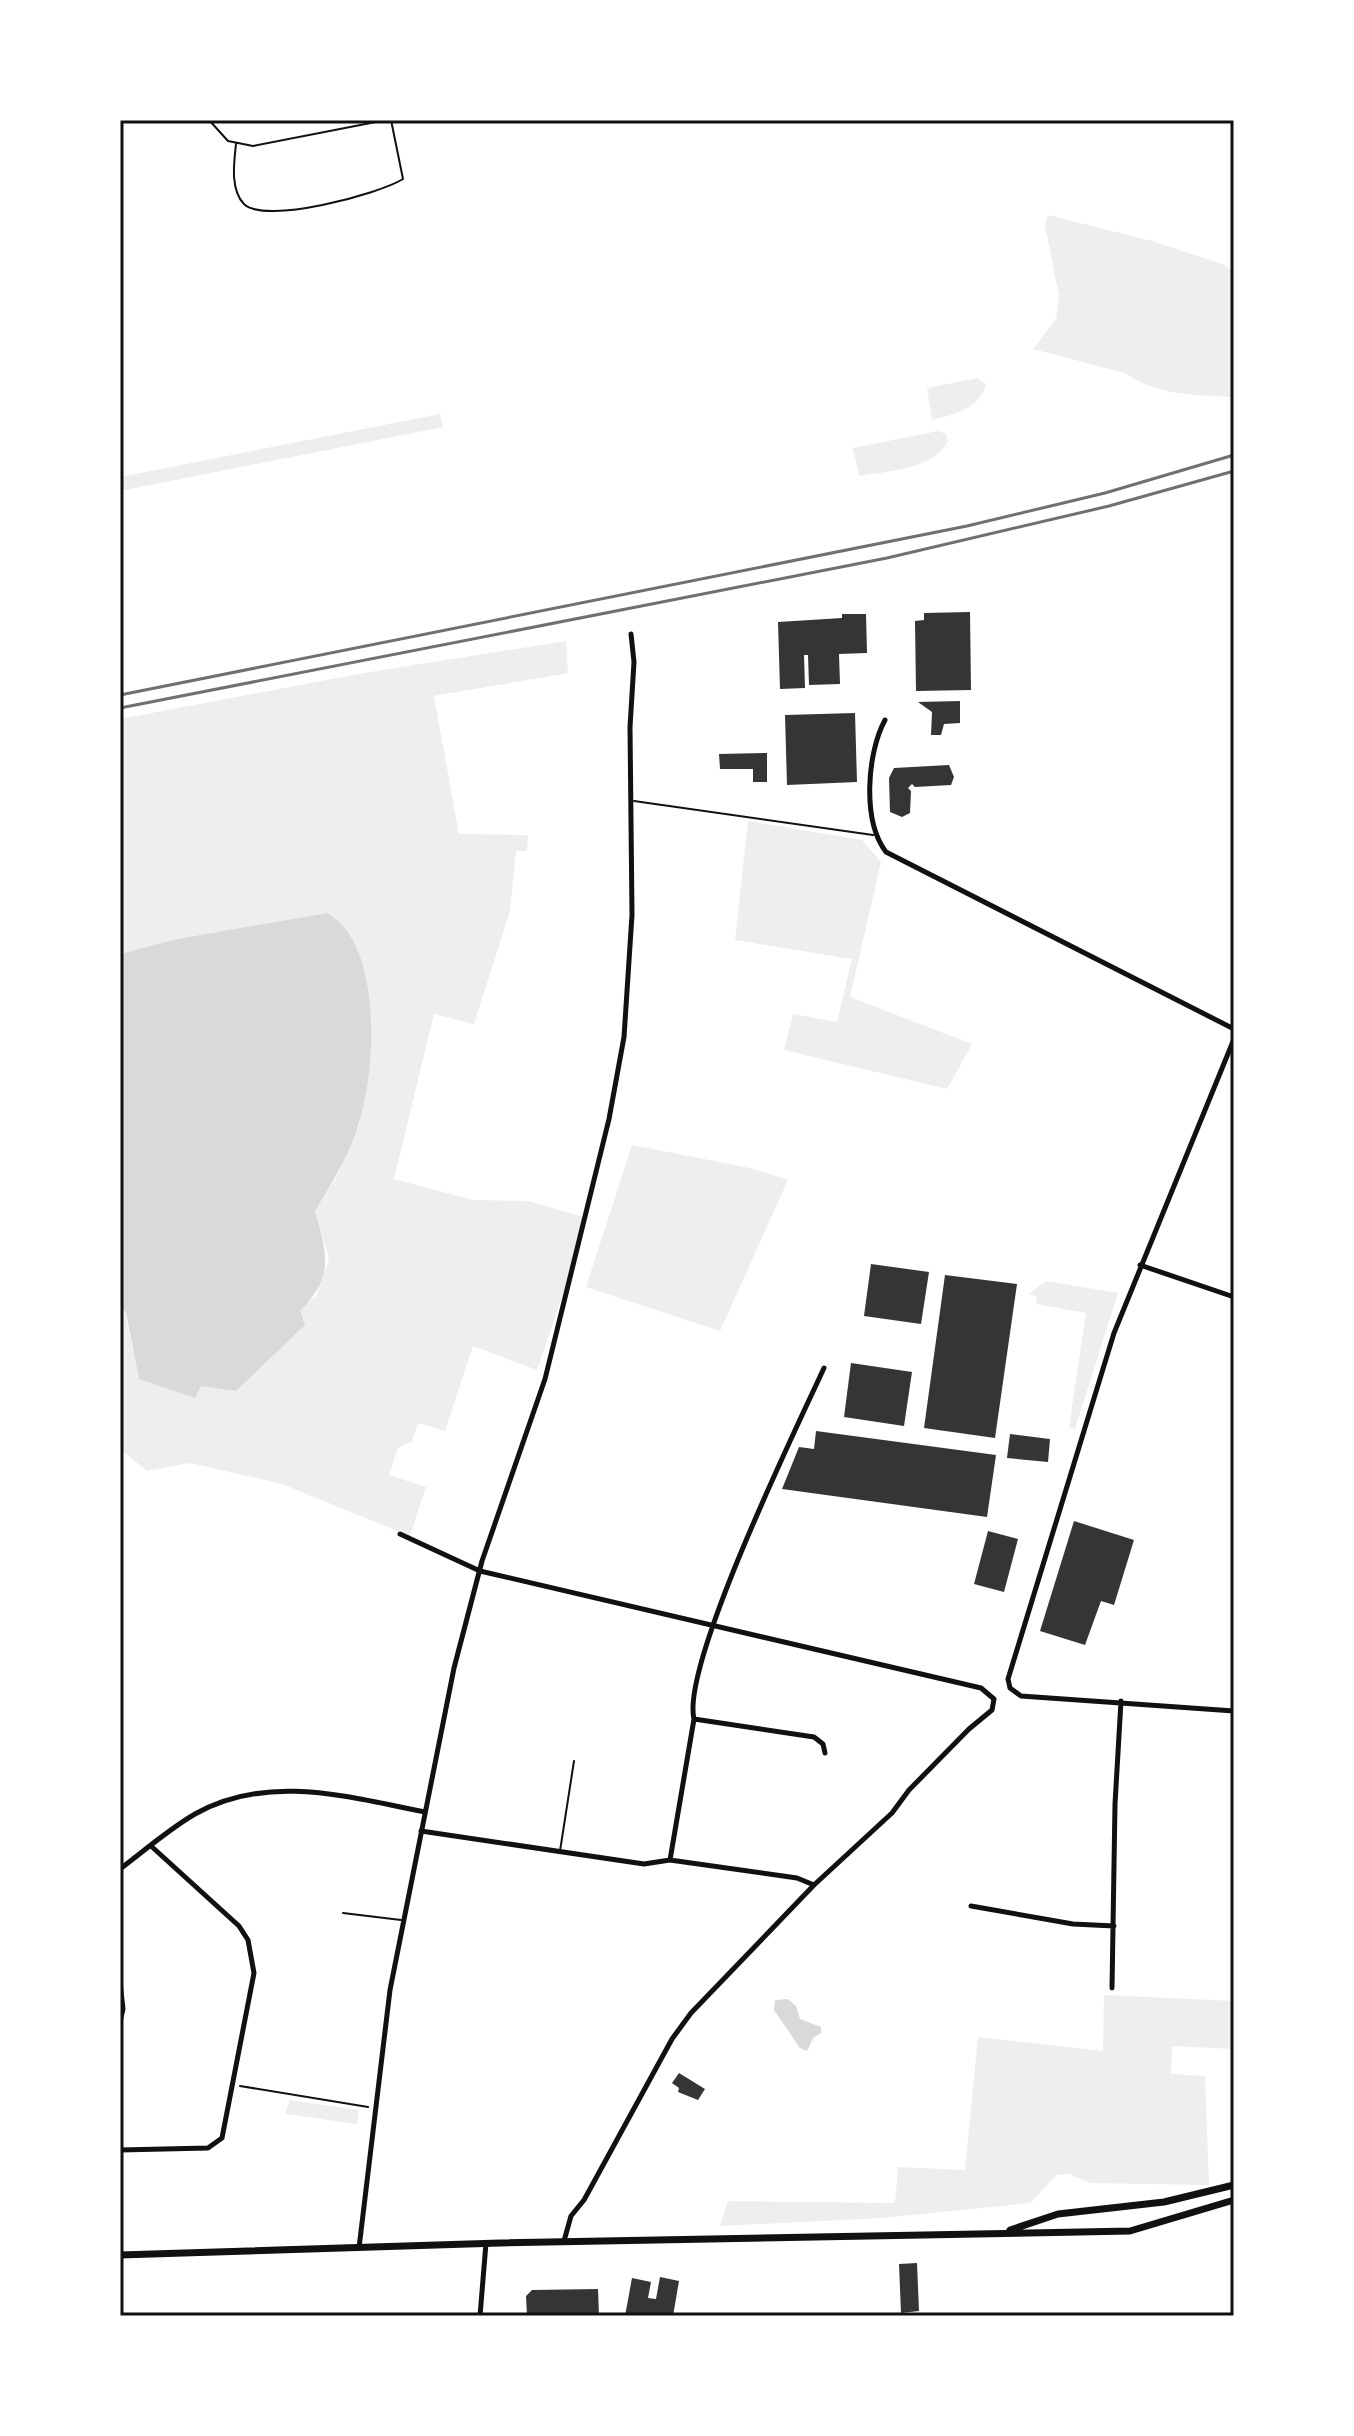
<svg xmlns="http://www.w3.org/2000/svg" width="1354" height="2436" font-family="Poppins,sans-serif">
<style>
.green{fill:#eee}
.water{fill:#d9d9d9}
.building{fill:#353535}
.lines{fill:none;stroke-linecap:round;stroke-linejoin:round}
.path{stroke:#111;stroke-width:2}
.service{stroke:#111;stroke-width:2}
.minor{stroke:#111;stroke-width:5}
.primary{stroke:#111;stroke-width:7}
.rail{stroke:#707070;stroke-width:3}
.neatline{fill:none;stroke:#111;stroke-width:3}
</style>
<rect width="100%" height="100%" fill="#fff"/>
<!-- green -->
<path class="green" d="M1048 215 1152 241 1225 265 1234 273V397C1196 395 1157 396 1125 373L1033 349 1056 319 1059 296 1045 225Z
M978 378 986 385C979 409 953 415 932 420L927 388Z
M440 414 443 427 120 491V477Z
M938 431 946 434 948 441C934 470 887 471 859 476L853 448Z
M566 641 568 673 434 696 459 834 528 835 527 851H516L510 911 474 1024 434 1014 394 1179 473 1200 528 1201 583 1217 564 1291 537 1370 473 1346 445 1431 418 1423 412 1441 398 1448 389 1475 426 1487 410 1536 282 1484 190 1463 147 1471 120 1449V1306L125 1313 139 1378 196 1397 201 1386 316 1296 329 1259 315 1211 337 1176 360 1123 327 913 177 939 120 954V719L364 673Z
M748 821 862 840 881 862 850 997 972 1044 947 1089 784 1050 793 1014 837 1022 852 959 735 940Z
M632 1145 750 1168 788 1180 720 1331 586 1287Z
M1046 1281 1118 1293 1075 1429 1069 1427 1086 1313 1036 1304 1037 1297 1029 1294Z
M1104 1995 1234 2001V2049L1172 2046 1171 2074 1205 2076 1209 2185 1090 2183 1069 2174 1057 2175 1030 2203 882 2218 720 2226 728 2201 895 2203 898 2167 965 2170 978 2037 1103 2051Z
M290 2100 359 2110 357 2124 285 2114Z"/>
<!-- water -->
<path class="water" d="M327 913C383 944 376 1069 359 1123 350 1154 332 1183 315 1211 327 1254 335 1276 300 1311L305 1325 236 1391 201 1386 195 1398 139 1379 126 1313 120 1306V954L177 939Z
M788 1999 796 2006 800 2019 821 2027V2033L813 2038 807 2051 800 2048 774 2010 775 2000Z"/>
<!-- building -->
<path class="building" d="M970 612 971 690 916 691 915 621 924 620V613Z
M842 614H866L867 653 839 654 840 684 809 685 808 655H804L805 688 780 689 778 622 842 618Z
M960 701V723L944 724 941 735H931L932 712 918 702Z
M855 713 857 782 787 785 785 715Z
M767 753V782H753V769H720L719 754Z
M949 765 954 777 951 785 915 787 912 784 908 788 911 791 910 813 902 817 890 812 889 778 894 768Z
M871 1264 929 1272 921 1324 864 1316Z
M945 1275 1017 1284 995 1438 924 1428Z
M851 1363 912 1372 904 1426 844 1417Z
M816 1431 996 1455 987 1517 782 1489 799 1447 814 1449Z
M1010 1434 1050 1439 1048 1462 1007 1458Z
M1074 1521 1134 1540 1114 1605 1101 1601 1085 1645 1040 1631Z
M988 1531 1018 1539 1004 1592 974 1584Z
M679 2073 705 2089 698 2100 678 2092 679 2088 672 2083Z
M917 2263 919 2311 901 2313 899 2264Z
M660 2277 679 2281 673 2316H625L632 2278 651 2282 648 2298 656 2299Z
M598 2289 599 2316H527L526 2296 532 2290Z"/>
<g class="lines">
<!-- path -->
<path class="path" d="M240 2086 368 2107"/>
<!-- service -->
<path class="service" d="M209 120 228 141 253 146 386 120
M236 144C234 162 230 190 244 204 265 225 379 194 403 179L391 120
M634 801 873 835
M560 1851 574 1761
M343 1913 401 1920"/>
<!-- minor -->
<path class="minor" d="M885 720C867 753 862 821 886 852L1234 1029
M1234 1039 1114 1333 1008 1679 1010 1688 1021 1696 1234 1711
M1140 1265 1234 1297
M400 1534 480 1571 981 1688 994 1699 992 1710 969 1729 909 1790 892 1813 814 1885 691 2013 672 2039 584 2200 571 2216 564 2241
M694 1719 814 1737 823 1744 825 1753
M421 1831 644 1864 670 1860 797 1878 814 1885
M670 1860 694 1719C681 1665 796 1429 824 1368
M120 1869C144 1851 169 1829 195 1814 268 1773 348 1797 425 1812
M971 1906 1073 1924 1114 1926
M120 1982 123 2009 120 2022
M1112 1988 1115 1804 1121 1701
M120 2150 208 2148 222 2138 254 1973 248 1940 239 1926 151 1846
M359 2248 390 1990 454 1668 482 1561 545 1379 609 1119 624 1037 632 915 630 727 634 662 631 634
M480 2316 486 2243"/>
<!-- primary -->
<path class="primary" d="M1010 2230 1058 2214 1164 2202 1234 2185
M120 2255 500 2243 1130 2231 1234 2200"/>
<!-- rail -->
<path class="rail" d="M120 695 967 526 1105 493 1234 455
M120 708 887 558 1109 506 1234 471"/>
</g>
<!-- border -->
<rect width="1354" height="2436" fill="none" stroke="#ffffff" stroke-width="244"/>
<rect x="122" y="122" width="1110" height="2192" class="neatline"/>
</svg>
